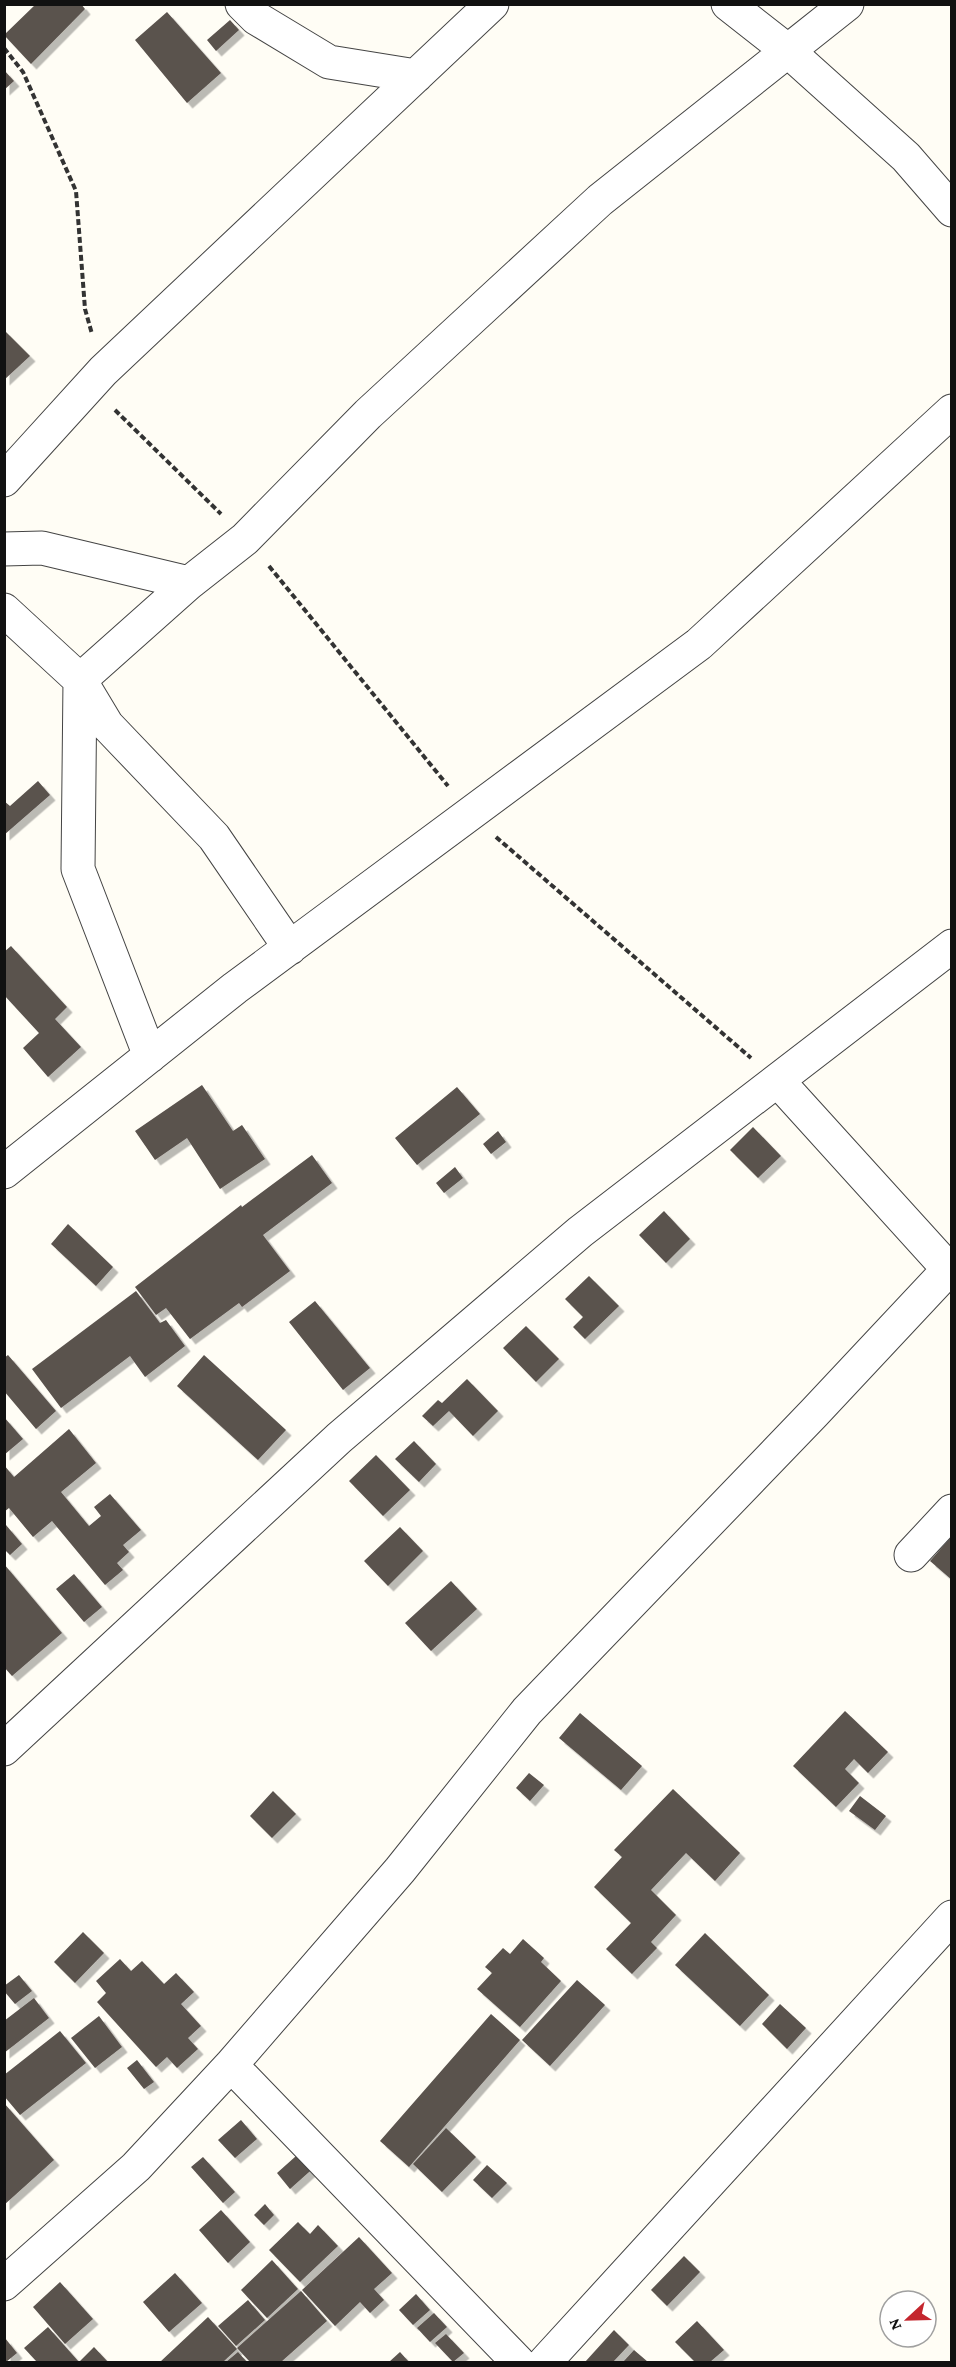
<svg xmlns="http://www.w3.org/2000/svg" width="956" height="2367" font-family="'Crimson Pro',serif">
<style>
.building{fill:#5a524d;filter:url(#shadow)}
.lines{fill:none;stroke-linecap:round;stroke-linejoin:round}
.minor-casing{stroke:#444;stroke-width:35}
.path{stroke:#333;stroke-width:4;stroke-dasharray:6 3;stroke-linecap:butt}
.minor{stroke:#fff;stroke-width:33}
</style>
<defs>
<filter id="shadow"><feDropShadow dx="5.5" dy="5.5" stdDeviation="0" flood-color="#0004"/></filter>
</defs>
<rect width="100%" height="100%" fill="#fffdf5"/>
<!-- building -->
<path class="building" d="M36 4H81L85 9 31 64 4 35Z
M167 12 221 73 187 103 135 40Z
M230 20 239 30 216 51 207 40Z
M4 70 14 81 4 90Z
M4 330 30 356 4 380Z
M38 781 50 795 4 835V801L10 806Z
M11 946 67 1007 55 1019 81 1047 48 1077 23 1048 39 1033 4 995V952Z
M202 1085 233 1131 242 1125 265 1159 220 1189 187 1138 155 1160 135 1131Z
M457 1087 480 1114 417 1165 395 1138Z
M753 1127 781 1156 758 1178 730 1150Z
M498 1131 506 1142 491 1154 483 1144Z
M312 1155 332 1183 263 1235 290 1271 242 1307 239 1303 190 1339 166 1308 156 1315 135 1287 241 1205 242 1207Z
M455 1167 463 1178 444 1193 436 1183Z
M664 1211 690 1239 666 1263 639 1235Z
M68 1224 113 1267 96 1286 51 1244Z
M589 1276 619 1306 585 1339 573 1327 583 1317 565 1299Z
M136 1291 160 1323 166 1320 185 1346 145 1377 130 1356 61 1408 32 1369Z
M315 1301 370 1368 343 1390 289 1322Z
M526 1326 559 1359 536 1382 503 1348Z
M8 1355 56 1411 36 1429 4 1391V1358Z
M204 1355 286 1430 258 1460 177 1386Z
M467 1379 498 1411 473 1436 449 1411 433 1426 422 1416 438 1400 442 1403Z
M4 1417 23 1439 4 1455Z
M69 1429 96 1463 61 1492 89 1526 101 1516 94 1507 110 1494 141 1530 123 1545 129 1552 117 1563 123 1570 105 1585 52 1521 33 1537 9 1508 4 1512V1465L14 1477Z
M414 1441 436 1464 419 1482 395 1459Z
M376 1455 410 1490 383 1516 349 1481Z
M6 1525 22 1544 10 1555 4 1549Z
M400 1527 423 1551 388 1586 364 1561Z
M952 1536V1580L930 1561Z
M4 1564 62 1633 12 1676 4 1667Z
M74 1574 102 1607 84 1622 56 1589Z
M451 1581 477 1609 431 1651 405 1623Z
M845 1711 888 1752 868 1773 854 1759 845 1769 859 1783 836 1807 793 1766Z
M580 1713 642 1766 621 1790 559 1738Z
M529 1773 544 1785 530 1801 516 1788Z
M673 1789 740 1853 715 1881 686 1853 651 1890 676 1915 651 1942 657 1948 632 1974 606 1949 631 1923 594 1887 622 1857 614 1850Z
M273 1791 296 1814 272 1838 250 1816Z
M860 1796 886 1816 875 1830 849 1811Z
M83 1932 104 1953 75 1983 54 1962Z
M705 1933 769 1995 740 2026 675 1965Z
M523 1939 544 1958 541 1962 561 1981 520 2027 477 1989 492 1973 485 1967 503 1948 510 1954Z
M120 1959 131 1971 142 1961 164 1984 176 1973 194 1992 181 2004 201 2026 188 2038 198 2049 177 2068 167 2057 156 2067 97 2002 106 1993 96 1981Z
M19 1975 32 1991 15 2004 4 1991V1986Z
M577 1980 605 2005 550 2066 522 2040Z
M34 1998 49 2018 4 2053V2021Z
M780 2004 806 2028 787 2049 762 2024Z
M491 2014 520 2040 409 2167 380 2141Z
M99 2016 122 2047 95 2068 71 2038Z
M60 2031 86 2063 20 2115 4 2096V2075Z
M137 2060 154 2082 144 2089 127 2068Z
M4 2103 54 2160 4 2205Z
M241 2120 257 2139 235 2158 218 2140Z
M446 2128 476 2157 442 2192 413 2164Z
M305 2148 318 2164 290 2189 277 2173Z
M203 2157 235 2192 223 2203 191 2167Z
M487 2165 507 2183 492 2198 473 2180Z
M265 2204 274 2215 264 2225 254 2215Z
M221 2210 250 2242 228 2263 199 2230Z
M298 2222 310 2234 318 2225 338 2246 300 2282 269 2250Z
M359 2237 392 2273 374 2289 384 2300 370 2313 360 2302 335 2326 302 2290Z
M684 2256 700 2272 667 2306 651 2290Z
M272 2260 298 2289 267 2318 241 2290Z
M175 2273 202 2303 169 2332 143 2302Z
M60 2282 93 2319 65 2344 33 2307Z
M301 2291 327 2321 281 2362H250L237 2348Z
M416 2294 430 2310 413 2325 399 2310Z
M248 2300 265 2320 236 2346 218 2326Z
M434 2313 447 2327 430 2342 417 2328Z
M208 2317 237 2349 223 2362H160Z
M697 2321 724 2350 710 2362H695L675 2342Z
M48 2327 79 2362 94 2347 108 2362H37L24 2348Z
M614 2330 629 2345 613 2362H585Z
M446 2334 464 2353 453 2362 435 2343Z
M5 2338 17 2353 6 2362H5Z
M634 2350 648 2362H623Z
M238 2352 247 2362H226Z
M400 2352 409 2362H389Z"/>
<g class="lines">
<!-- minor casing -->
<g class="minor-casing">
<path id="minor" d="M242 4 256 18 329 62 416 76
M728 4 788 51 906 157 952 210
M4 480 103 371 492 4
M4 549 42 548 189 583
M4 610 80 680 107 725 214 837 290 948
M150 1056 78 869 80 680 189 583 245 539 368 414 600 200 847 4
M778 1081 952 1273
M4 1172 235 988 699 644 952 411
M911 1555 952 1511
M4 1749 339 1438 580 1232 952 946
M231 2065 518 2362
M4 2284 136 2167 231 2065 400 1870 527 1711 814 1413 948 1270
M545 2362 952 1917"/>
</g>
<!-- path -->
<path class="path" d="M4 48 23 72 76 191 85 309 92 334
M115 410 221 514
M269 566 448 786
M496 837 751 1058"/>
<!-- minor -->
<use href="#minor" class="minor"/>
</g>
<!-- border -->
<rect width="956" height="2367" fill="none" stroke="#111111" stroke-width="12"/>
<!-- north arrow -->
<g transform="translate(908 2319) rotate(248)"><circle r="28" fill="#ffffff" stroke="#a0a0a0" stroke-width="1.5"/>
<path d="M0-4.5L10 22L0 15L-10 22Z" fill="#c4262e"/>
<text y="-9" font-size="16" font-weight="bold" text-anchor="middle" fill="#111111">N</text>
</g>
</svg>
